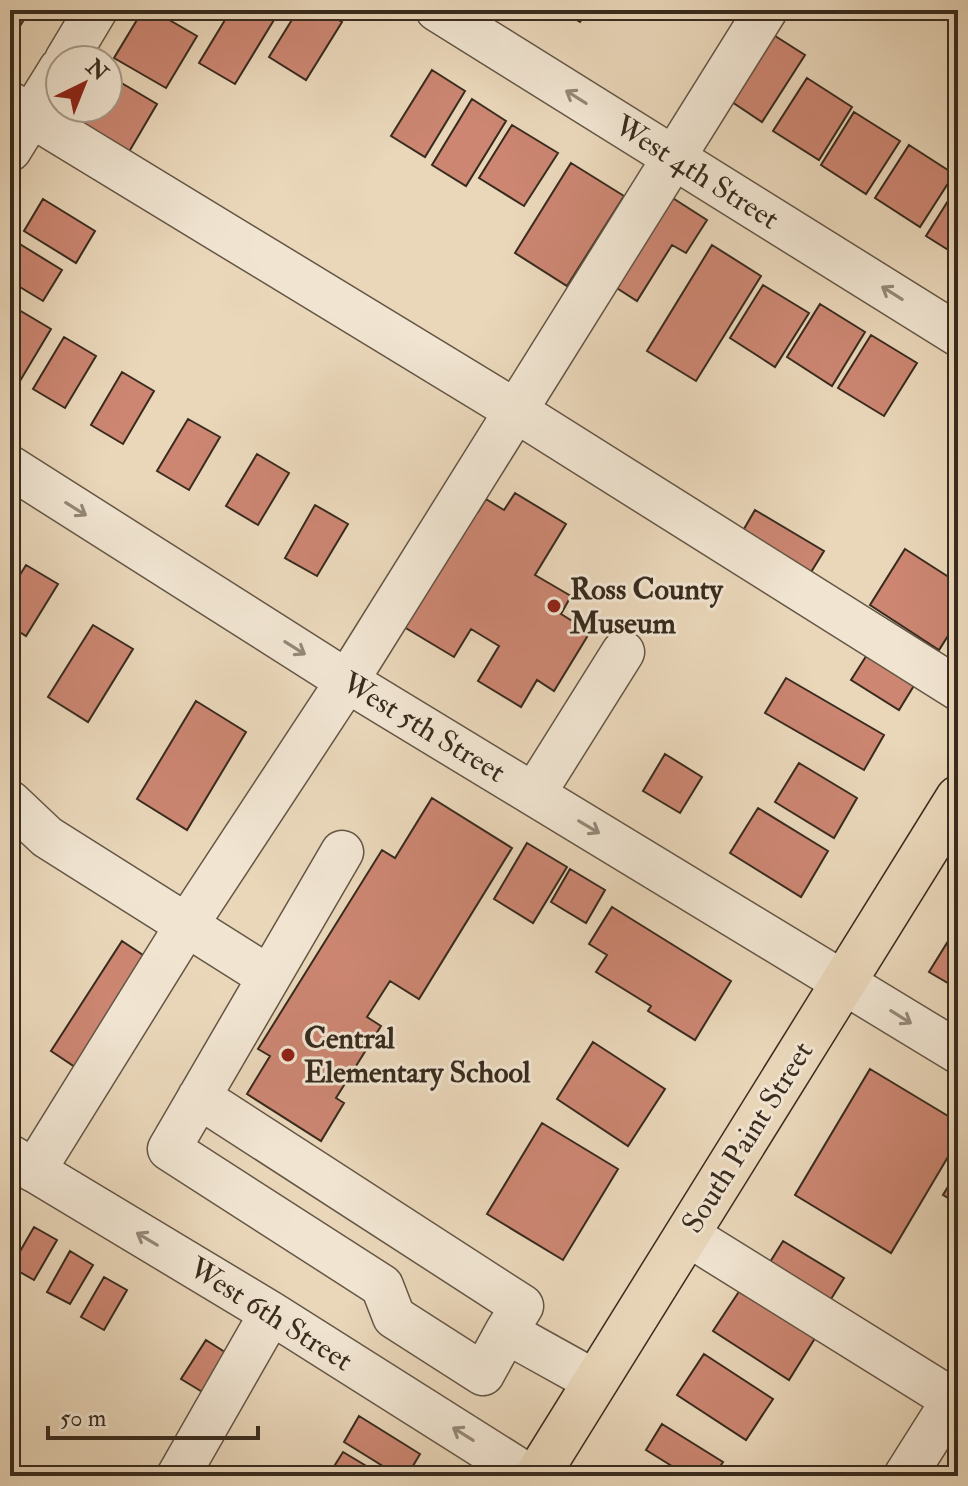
<svg xmlns="http://www.w3.org/2000/svg" width="968" height="1486" font-family="'IM FELL Double Pica',serif">
<style>
.building{fill:#cc8672;stroke:#382b1e;stroke-width:2}
.lines{fill:none;stroke-linecap:round;stroke-linejoin:round}
.minor-casing{stroke:#645645;stroke-width:45}
.major-casing{stroke:#382b1e;stroke-width:47}
.minor{stroke:#f1e5d2;stroke-width:42}
.major{stroke:#ead7ba;stroke-width:44}
.oneway{stroke:#948878}
.poi-dot{fill:#8f2418;stroke:#f1e5d2;stroke-width:3}
.labels{text-anchor:middle;stroke-width:6;stroke-linejoin:round;paint-order:stroke}
.street-label{font-size:30px;fill:#382b1e;stroke:#f1e5d2}
.poi-label{font-size:30px;font-weight:bold;fill:#382b1e;stroke:#f1e5d2;text-anchor:start}
</style>
<rect width="100%" height="100%" fill="#ead7ba"/>
<filter id="stains"><feTurbulence type="fractalNoise" baseFrequency=".0025" numOctaves="4"/><feColorMatrix values="0 0 0 0 .2 0 0 0 0 .09 0 0 0 0 .02 0 0 0 .5 -.17"/></filter>
<radialGradient id="worn" r=".72"><stop offset=".6" stop-color="#630" stop-opacity="0"/><stop offset="1" stop-color="#630" stop-opacity=".3"/></radialGradient>
<!-- building -->
<path class="building" d="M10 10H30L10 42Z
M143 10H152L197 36 166 88 114 58Z
M231 10H280L235 84 199 63Z
M298 10H322L342 22 306 80 269 57Z
M560 10H588L580 22Z
M772 34 805 55 762 122 729 100Z
M432 70 465 91 425 157 391 136Z
M108 75 157 104 126 157 54 115 60 108H108Z
M807 78 852 107 819 160 773 131Z
M472 99 506 121 466 186 432 165Z
M854 112 900 141 866 194 821 165Z
M512 125 558 153 524 206 479 178Z
M909 145 954 174 920 227 875 198Z
M571 163 624 196 567 286 515 253Z
M958 185V256L926 236Z
M668 195 707 220 686 253 672 245 637 301 612 285Z
M43 199 95 231 76 263 24 231Z
M10 238 62 270 43 301 10 281Z
M712 245 761 276 696 381 647 351Z
M763 285 809 313 775 367 730 338Z
M820 304 865 332 832 386 787 357Z
M19 310 51 329 20 381 10 375V325Z
M871 335 917 363 884 416 838 388Z
M64 337 96 356 65 408 33 389Z
M122 372 154 391 123 444 91 425Z
M188 419 220 437 189 490 157 471Z
M257 454 289 473 258 525 226 506Z
M515 493 566 524 535 575 571 596 561 614 590 632 554 691 537 680 521 707 478 681 499 646 471 629 454 657 399 624 469 507 478 512 486 499 504 510Z
M315 505 348 524 317 576 285 558Z
M755 510 824 551 805 582 737 541Z
M958 520V539L950 534Z
M905 549 958 583V620L939 650 870 605Z
M26 565 58 584 26 636 10 626V591Z
M93 625 133 649 88 722 48 697Z
M870 650 918 679 899 710 851 680Z
M786 678 884 735 864 770 765 713Z
M196 701 246 732 187 830 137 799Z
M665 754 702 777 680 813 643 791Z
M799 763 857 798 834 838 775 802Z
M432 798 512 848 419 999 390 981 367 1017 381 1026 336 1098 344 1103 321 1141 247 1094 270 1056 258 1049 382 850 395 858Z
M758 808 828 851 801 897 730 853Z
M527 843 567 867 533 923 494 899Z
M570 869 605 890 586 923 551 902Z
M612 907 731 981 695 1040 648 1011 651 1006 596 972 607 955 589 944Z
M958 925V989L929 972Z
M122 941 152 961 81 1071 51 1051Z
M593 1042 665 1089 628 1146 557 1099Z
M870 1069 958 1122V1140L891 1253 795 1195Z
M542 1123 618 1169 563 1260 487 1214Z
M958 1170V1204L943 1195Z
M34 1227 57 1240 34 1280 11 1267Z
M783 1241 844 1278 828 1304 767 1267Z
M70 1251 93 1265 70 1304 47 1292Z
M104 1277 127 1290 104 1330 81 1317Z
M742 1287 817 1335 789 1380 713 1331Z
M206 1340 228 1354 204 1393 181 1379Z
M704 1354 773 1399 746 1440 677 1395Z
M359 1416 420 1454 407 1476H399L344 1442Z
M662 1424 723 1462 714 1476H688L646 1450Z
M343 1452 383 1476H328Z"/>
<g class="lines">
<!-- minor casing -->
<g class="minor-casing">
<path id="minor" d="M437 10 958 335
M66 60 96 10
M10 103 516 411 958 689
M10 150 60 69
M10 467 347 681 958 1052
M534 794 623 652
M10 802 47 837 269 977
M342 852 169 1149 382 1286 394 1317 483 1374 506 1332 596 1382
M199 1097 522 1306 506 1332
M10 1156 271 1313 529 1476
M34 1171 186 926 347 681 766 10
M688 1235 958 1403
M178 1476 271 1313
M905 1476 953 1400"/>
</g>
<!-- major casing -->
<g class="major-casing">
<path id="major" d="M537 1476 958 798"/>
</g>
<!-- minor -->
<use href="#minor" class="minor"/>
<!-- major -->
<use href="#major" class="major"/>
</g>
<!-- one-way arrows -->
<defs><path id="oneway-shaft" d="M-6 0H5M1.5-3L5.5 0L1.5 3" fill="none" stroke-width="1.6" stroke-linecap="round" stroke-linejoin="round" transform="scale(2)"/></defs>
<g class="oneway">
<use href="#oneway-shaft" transform="translate(576 97) rotate(-148)"/>
<use href="#oneway-shaft" transform="translate(892 293) rotate(-148)"/>
<use href="#oneway-shaft" transform="translate(76 509) rotate(32)"/>
<use href="#oneway-shaft" transform="translate(295 648) rotate(32)"/>
<use href="#oneway-shaft" transform="translate(589 827) rotate(31)"/>
<use href="#oneway-shaft" transform="translate(901 1017) rotate(32)"/>
<use href="#oneway-shaft" transform="translate(147 1239) rotate(-149)"/>
<use href="#oneway-shaft" transform="translate(463 1434) rotate(-148)"/>
</g>
<!-- markers -->
<g class="poi-dot">
<circle cx="554" cy="606" r="8"/>
<circle cx="288" cy="1055" r="8"/>
</g>
<g class="labels">
<!-- street labels -->
<g class="street-label">
<text transform="translate(697 172) rotate(32)" y="10">West 4th Street</text>
<text transform="translate(424 727) rotate(31)" y="10">West 5th Street</text>
<text transform="translate(747 1137) rotate(-58)" y="10">South Paint Street</text>
<text transform="translate(271 1314) rotate(32)" y="10">West 6th Street</text>
</g>
<!-- poi labels -->
<g class="poi-label">
<text x="570" y="599">Ross County<tspan x="570" dy="34">Museum</tspan></text>
<text x="304" y="1048">Central<tspan x="304" dy="34">Elementary School</tspan></text>
</g>
</g>
<!-- margin -->
<rect width="968" height="1486" fill="none" stroke="#ead7ba" stroke-width="40"/>
<rect x="12" y="12" width="944" height="1462" fill="none" stroke="#382b1e" stroke-width="4"/>
<rect x="20" y="20" width="928" height="1446" fill="none" stroke="#382b1e" stroke-width="2"/>
<!-- north arrow -->
<g transform="translate(84 84) rotate(43)"><circle r="38" fill="#f1e5d2" stroke="#a79b8a" stroke-width="2"/>
<path d="M0-6L14 30L0 20L-14 30Z" fill="#8f2418"/>
<text y="-12" font-size="22" font-weight="bold" text-anchor="middle" fill="#382b1e">N</text>
</g>
<!-- scale -->
<path d="M48 1426v12h210v-12" fill="none" stroke="#382b1e" stroke-width="4"/>
<text x="60" y="1426" font-size="24" fill="#382b1e" stroke="#f1e5d2" stroke-width="6" paint-order="stroke">50 m</text>
<rect width="100%" height="100%" filter="url(#stains)"/>
<rect width="100%" height="100%" fill="url(#worn)"/>
</svg>
